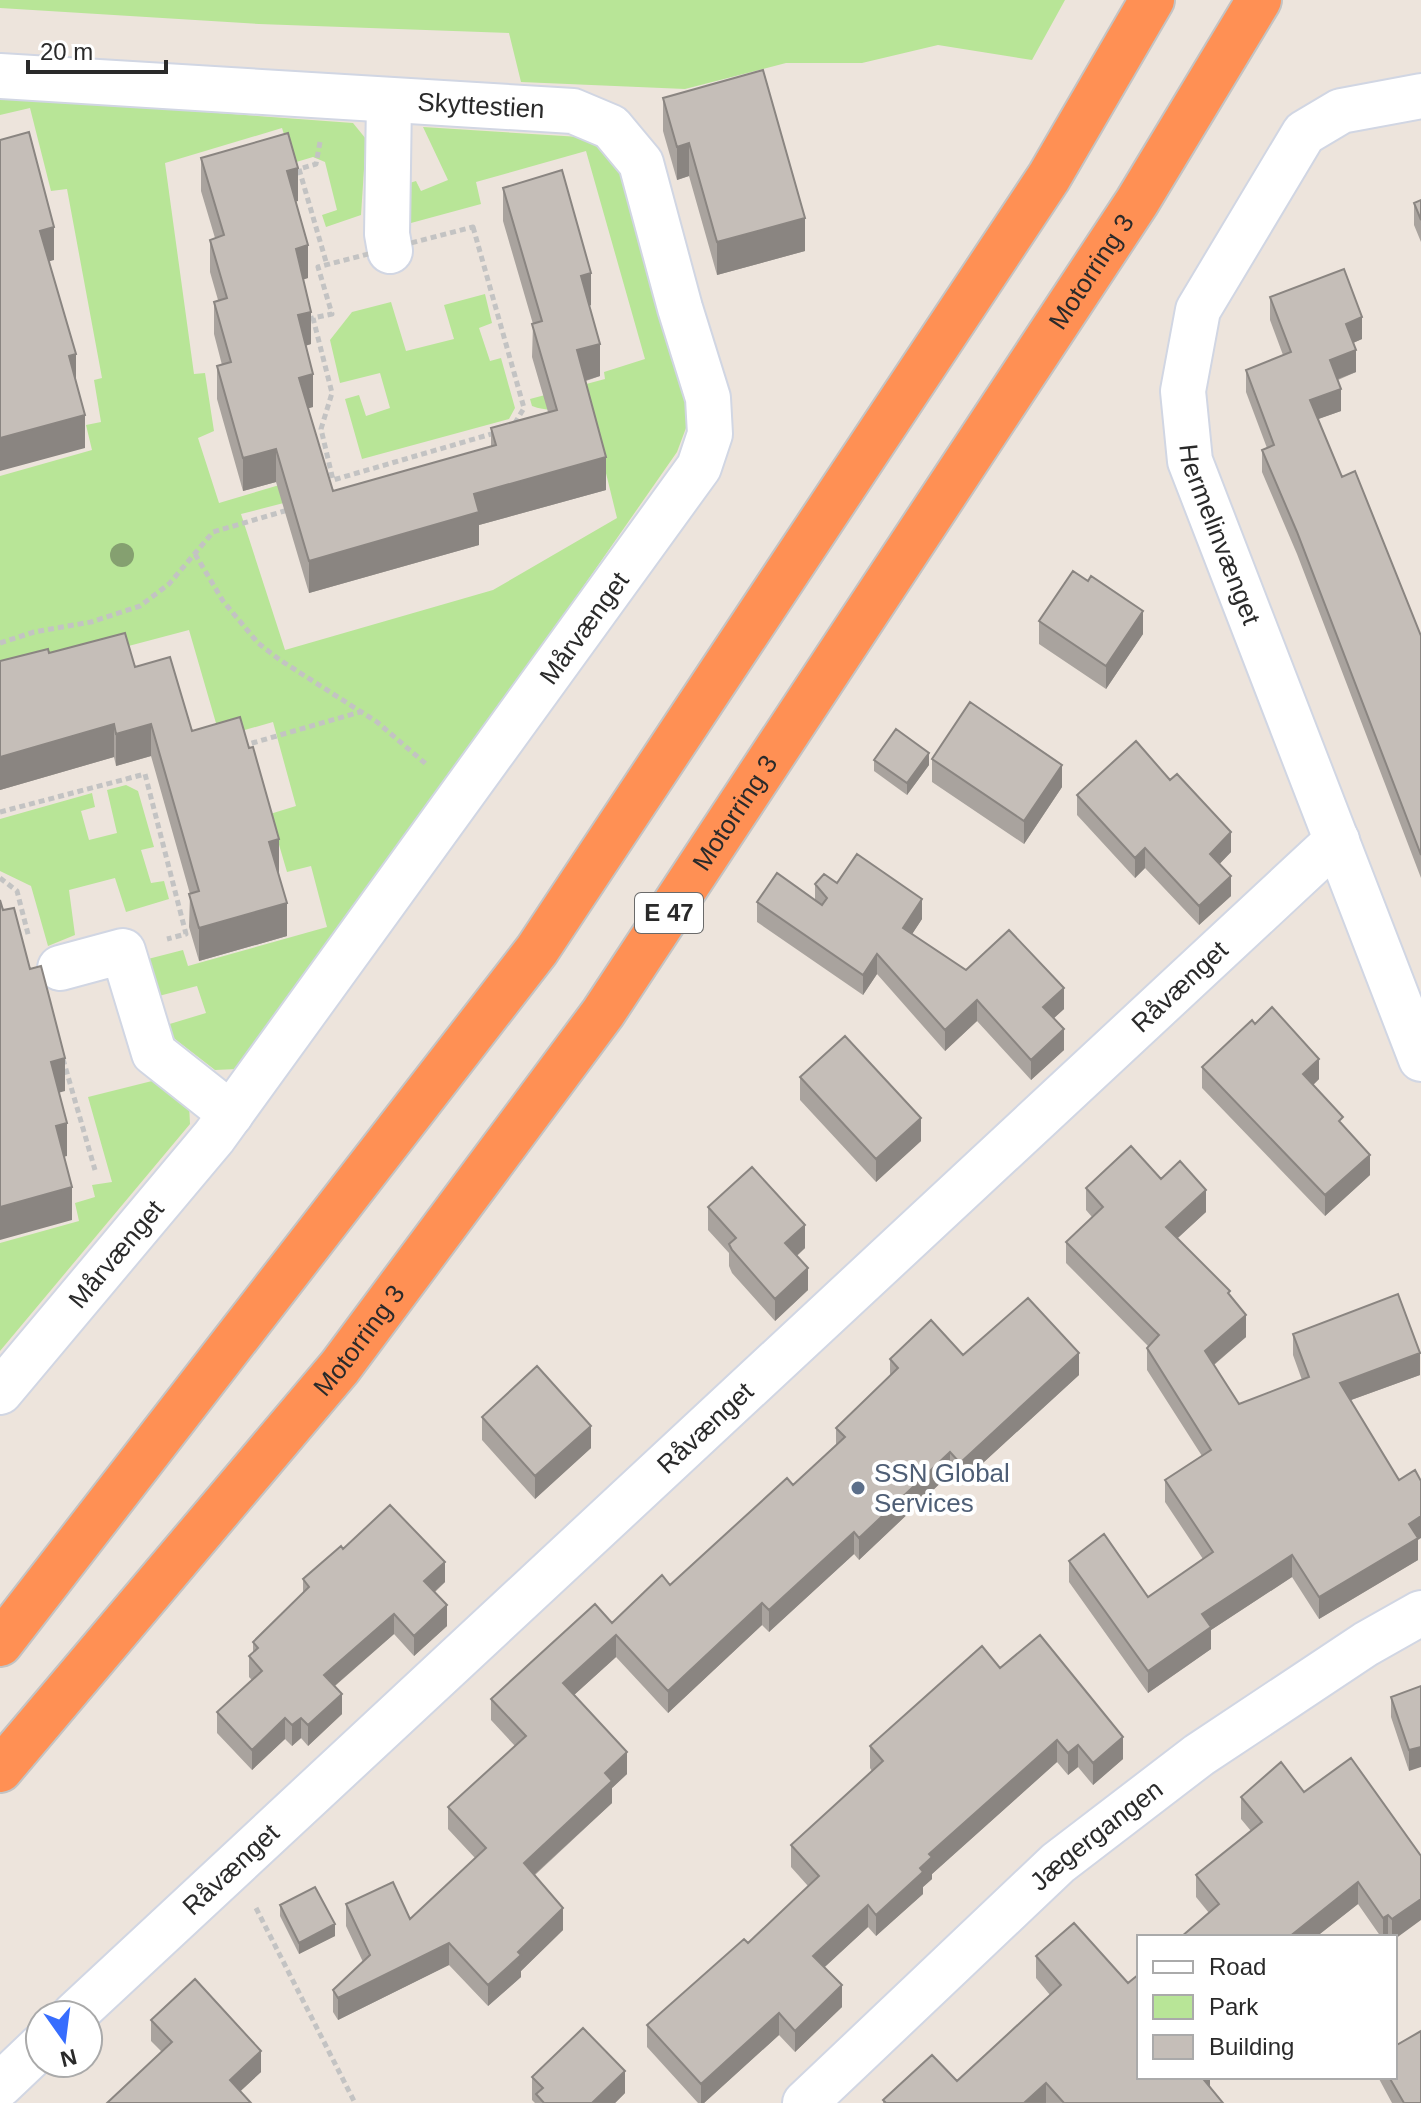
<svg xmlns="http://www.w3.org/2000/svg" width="1421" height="2103" font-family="Helvetica,sans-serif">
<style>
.green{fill:#b8e597}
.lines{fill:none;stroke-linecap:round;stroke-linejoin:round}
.street-casing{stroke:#d1d6e3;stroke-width:48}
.highway-casing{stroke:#c3c3c3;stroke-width:48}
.path{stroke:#c3c3c3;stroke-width:5;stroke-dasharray:6 4;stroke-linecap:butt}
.street{stroke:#fff;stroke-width:44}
.highway{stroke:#ff9054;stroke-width:44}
.tree{fill:#85a070}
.wall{fill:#a9a39e}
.shaded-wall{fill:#8a8581}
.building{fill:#c5beb8;stroke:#8a8581;stroke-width:2}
.service-dot{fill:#5c6f8a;stroke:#fff;stroke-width:3}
.labels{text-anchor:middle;stroke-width:8;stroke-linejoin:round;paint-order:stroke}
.shield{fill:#fff;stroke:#6a6a6a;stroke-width:2}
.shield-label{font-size:24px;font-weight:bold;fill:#2a2a2a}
.street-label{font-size:26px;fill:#2a2a2a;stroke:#fff}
.service-label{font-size:26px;fill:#4e5e75;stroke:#fff;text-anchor:start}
</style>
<rect width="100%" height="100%" fill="#ede4dc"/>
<!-- green -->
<path class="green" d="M0 0H1065L1032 60 938 45 862 63H786L685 89 521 82 509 33 259 24 0 8Z
M0 97 353 123 366 139 361 215 326 227 322 215 337 210 325 162 313 157 293 163 282 128 165 163 194 374 205 373 214 431 198 438 219 503 320 473 307 497 241 514 285 650 493 590 617 518 590 408C568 406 552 414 532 406L530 399 605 379 604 372 645 359 586 151 476 182 481 204 411 223 403 185 416 181 421 191 448 180 423 127 580 137 604 145 623 173 686 403V428L677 452 452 775 237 1069 215 1070 166 1032 163 1026 206 1013 197 986 155 997 144 960 183 950 188 966 327 927 311 866 287 872 270 814 296 806 273 722 220 737 189 630 0 680V476L92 450 86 425 101 422 94 380 102 378 67 189 51 191 30 108 0 115Z
M485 294 492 323 479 328 490 361 501 358 515 408 509 419 362 459 345 399 359 395 366 416 390 408 380 373 340 383 330 340 352 312 391 302 406 351 454 339 444 305Z
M126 785 138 791 154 847 141 850 151 883 164 881 169 899 126 912 115 878 69 890 75 935 48 946 31 886 0 871V819L92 793 95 807 81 811 89 840 117 833 107 790Z
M160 1079 189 1104 190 1124 0 1351V1243L79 1221 75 1203 95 1197 92 1185 112 1182 88 1097Z"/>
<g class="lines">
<!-- street casing -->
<g class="street-casing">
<g id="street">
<path id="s1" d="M0 76 573 111 611 127 641 163 680 308 708 398 710 434 699 467 214 1137 0 1392"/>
<path id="s2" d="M1421 96 1341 111 1304 133 1198 310 1183 391 1190 461 1421 1059"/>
<path d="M389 100 387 234 390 251"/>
<path d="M60 968 123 951 154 1053 231 1114"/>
<path id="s3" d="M74 2015 1337 840"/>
<path d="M0 2085 40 2047"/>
<path id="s4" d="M805 2103 1058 1863 1199 1755 1366 1644 1421 1613"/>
</g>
</g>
<!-- highway casing -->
<g class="highway-casing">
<g id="highway">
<path d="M0 1644 537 950 1049 177 1152 0"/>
<path id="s5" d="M0 1770 340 1367 603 1013 1137 202 1259 0"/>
</g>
</g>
<!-- path -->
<path class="path" d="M320 142 316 164 299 169 327 265
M473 227 524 408 512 428 333 480 321 429 332 393 313 318 332 314 318 267Z
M195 554 223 601 258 643 280 660 377 722 426 764
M0 643 34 632 91 622 140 606 169 584 213 532 288 510
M242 746 360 712
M0 812 145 774 186 934 167 939
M0 878 17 891 29 938
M63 1059 95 1170
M256 1908 355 2103"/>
<!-- street -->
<use href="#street" class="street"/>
<!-- highway -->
<use href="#highway" class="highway"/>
</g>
<!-- trees -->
<circle class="tree" cx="122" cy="555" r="12"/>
<!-- wall -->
<path class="wall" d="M663 98 805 251 717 275 689 176 677 180 663 131Z
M201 158 298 201H296L308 278 303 279 311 344 305 346 313 407 308 408 333 491 491 447V428L548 412 532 357 533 324 503 221V188L591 305 589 306 600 376 586 381 606 490 479 525V545L309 593 276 482 243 491 217 399V366L222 365 214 334V302L218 300 210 272V240L215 238 201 191Z
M1421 200V242L1414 225V203Z
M1270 297 1362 339 1353 343 1356 372 1338 380 1341 411 1318 419 1342 477 1421 636V878L1297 554 1262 472V450L1267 448 1246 392V370L1283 355 1270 320Z
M1039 621 1143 634 1106 689 1039 644Z
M49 653 135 667 192 731 279 872H278L287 936 199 961 189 927 190 894 151 756 116 766 114 757 0 790V661Z
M932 759 1062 787 1024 844 932 782Z
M874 760 929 765 907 795 874 771Z
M1077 795 1231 852 1219 864 1231 896 1199 925 1145 868 1135 878 1077 815Z
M837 883 922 919 912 934 966 970 1064 1009 1054 1018 1064 1050 1031 1080 977 1021 945 1051 877 974 863 995 757 922V902L815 900V884Z
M1202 1067 1319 1079 1313 1085 1343 1126 1370 1175 1325 1216 1202 1088Z
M800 1077 921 1141 876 1182 800 1100Z
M1161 1179 1206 1212 1177 1238 1230 1296 1246 1337 1214 1365 1239 1404 1302 1380 1293 1355V1334L1420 1375 1351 1400 1418 1540V1560L1319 1619 1292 1577 1211 1630V1649L1148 1693 1069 1582V1561L1148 1597 1203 1559 1165 1502V1480L1202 1456 1147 1370V1348L1148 1346 1066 1263V1242L1092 1217 1086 1210V1188Z
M708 1207 805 1248 797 1256 808 1290 775 1321 732 1273 729 1266V1253L708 1230Z
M963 1355 1079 1375 960 1484 950 1474 859 1560 854 1554 769 1632 762 1625 668 1713 616 1657 574 1695 627 1774 612 1788V1803L535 1875 563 1930 521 1971V1977L488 2006 449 1965 338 2020 333 2012V1990L363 1962 346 1926V1904L410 1919 475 1858 448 1829V1807L515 1746 491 1720V1699L612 1623 670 1585 793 1485 836 1445V1428L890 1376V1359Z
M482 1417 591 1448 535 1499 482 1440Z
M343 1549 445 1582 435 1592 447 1626 414 1656 394 1634 335 1686 342 1714 308 1746 301 1738 292 1746 285 1739 252 1770 217 1733V1712L252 1680 249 1677V1656L253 1653V1642L303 1594V1579Z
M1000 1668 1123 1759 1093 1785 1078 1767 1068 1775 1057 1762 932 1874V1879L923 1887V1894L876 1936 868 1927 824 1967 842 2007 795 2052 779 2035 704 2103H698L647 2047V2025L748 1943 808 1886 791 1867V1845L872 1771 870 1768V1746Z
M1421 1686 1409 1771 1391 1717V1697Z
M1304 1792 1421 1856 1395 1937H1381L1358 1904 1316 1937H1181L1209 1913 1196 1897V1875L1251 1831 1241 1819V1797Z
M280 1905 335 1936 299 1954 280 1916Z
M1036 1956 1139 2077H1210V2087L1223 2103H883V2100L957 2081 1050 1995 1036 1978Z
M151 2020 261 2072 240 2091 162 2052 151 2041Z
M532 2077 625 2093 615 2103H535L532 2100Z
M1378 2077H1395L1421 2103H1392Z"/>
<!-- shaded-wall -->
<path class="shaded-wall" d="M689 143V176L677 180V147Z
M298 168V201L287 204V171Z
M805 218V251L717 275V242Z
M54 227V260L40 264V231Z
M308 245V278L296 282V249Z
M591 273V305L581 309V276Z
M311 312V344L298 348V315Z
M1362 317V339L1346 346V324Z
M600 344V376L577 383V350Z
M1356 350V372L1330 382V360Z
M76 354V387L69 356Z
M313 374V407L299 411V378Z
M1341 389V411L1310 422V400Z
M85 415V448L0 471V438Z
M276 449V482L243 491V458Z
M606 457V490L479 525V545L309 593V561L474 494Z
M1143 611V634L1106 689V666Z
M114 724V757L0 790V757Z
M151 724V756L116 766V734Z
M929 753V765L907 795V783Z
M1062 765V787L1024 844V821Z
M1231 832V852L1210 874V854Z
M279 839V872L269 874V842Z
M1145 848V868L1135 878V858Z
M1231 876V896L1199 925V906Z
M922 899V919L903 948V928Z
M287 903V936L199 961V928Z
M877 954V974L863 995V975Z
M1064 988V1009L1043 1028V1007Z
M977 1000V1021L945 1051V1030Z
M1064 1029V1050L1031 1080V1060Z
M65 1058V1091L51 1095V1062Z
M1319 1059V1079L1303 1095V1074Z
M921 1118V1141L876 1182V1159Z
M67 1123V1156L56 1159V1126Z
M1370 1155V1175L1325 1216V1195Z
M72 1187V1220L0 1240V1207Z
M1206 1190V1212L1166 1249V1227Z
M805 1225V1248L785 1266V1243Z
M808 1268V1290L775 1321V1299Z
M1246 1315V1337L1205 1372V1351Z
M1079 1353V1375L960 1484V1463Z
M1420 1353V1375L1340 1404V1383Z
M591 1426V1448L535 1499V1476Z
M950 1452V1474L859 1560V1538Z
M1421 1516V1538L1418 1540V1560L1319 1619V1597L1409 1524Z
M854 1532V1554L769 1632V1610Z
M1292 1555V1577L1211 1630V1649L1148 1693V1671L1202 1614Z
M445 1562V1582L424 1601V1581Z
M762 1603V1625L668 1713V1691Z
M447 1605V1626L414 1656V1636Z
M394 1614V1634L324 1695V1675Z
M616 1635V1657L563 1705V1683Z
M342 1694V1714L308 1746V1725Z
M285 1718V1739L252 1770V1750Z
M301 1718V1738L292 1746V1725Z
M1123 1737V1759L1093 1785V1763Z
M1057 1740V1762L932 1874V1879L923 1887V1894L876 1936V1915L920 1868 929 1854Z
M1078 1745V1767L1068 1775V1753Z
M1421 1747V1767L1409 1771V1750Z
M627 1752V1774L612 1788V1803L524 1884V1863L605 1773Z
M1358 1882V1904L1316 1937H1289Z
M1421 1899V1920L1395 1939V1937H1392V1919Z
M868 1905V1927L813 1978V1956Z
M563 1908V1930L521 1971V1977L488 2006V1985L518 1952Z
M1388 1915V1936L1383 1937V1918Z
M335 1924V1936L299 1954V1943Z
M449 1943V1965L338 2020V1998Z
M842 1985V2007L795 2052V2031Z
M779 2013V2035L704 2103H701V2084Z
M261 2051V2072L230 2101V2080Z
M625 2071V2093L615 2103H592Z
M1208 2077H1210V2096L1204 2080Z
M1046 2083V2103H1024Z"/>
<!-- building -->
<path class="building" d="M763 70 805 218 717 242 689 143 677 147 663 98Z
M29 132 54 227 40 231 76 354 69 356 85 415 0 438V140Z
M288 133 298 168 287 171 308 245 296 249 311 312 298 315 313 374 299 378 333 491 496 445 491 428 557 410 532 324 542 321 503 188 562 170 591 273 581 276 600 344 577 350 606 457 474 494 479 512 309 561 276 449 243 458 217 366 231 362 214 302 227 298 210 240 224 235 201 158Z
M1421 200V220L1414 203Z
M1344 269 1362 317 1346 324 1356 350 1330 360 1341 389 1310 400 1342 477 1355 471 1421 636V855L1297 532 1262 450 1274 445 1246 370 1291 352 1270 297Z
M1073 571 1088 581 1091 576 1143 611 1106 666 1039 621Z
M125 633 135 667 170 657 192 731 240 717 249 748 253 747 279 839 269 842 287 903 199 928 189 894 199 891 151 724 116 734 114 724 0 757V661L48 649 49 653Z
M970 702 1062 765 1024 821 932 759Z
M896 729 929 753 907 783 874 760Z
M1136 741 1170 780 1177 774 1231 832 1210 854 1231 876 1199 906 1145 848 1135 858 1077 795Z
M857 854 922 899 903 928 966 970 1009 930 1064 988 1043 1007 1064 1029 1031 1060 977 1000 945 1030 877 954 863 975 757 902 777 873 822 905 827 898 815 884 824 874 837 883Z
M0 900 3 910 14 908 30 969 41 966 50 1000 65 1058 51 1062 67 1123 56 1126 72 1187 0 1207Z
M1272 1007 1319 1059 1303 1074 1343 1117 1339 1121 1370 1155 1325 1195 1202 1067 1252 1020 1255 1024Z
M845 1036 921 1118 876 1159 800 1077Z
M1131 1146 1161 1179 1180 1161 1206 1190 1166 1227 1230 1291 1228 1293 1246 1315 1205 1351 1239 1404 1309 1377 1293 1334 1398 1294 1420 1353 1340 1383 1399 1480 1415 1470 1421 1481V1516L1409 1524 1418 1538 1319 1597 1292 1555 1202 1614 1211 1627 1148 1671 1069 1561 1104 1534 1148 1597 1213 1552 1165 1480 1211 1450 1147 1348 1159 1335 1066 1242 1103 1207 1086 1188Z
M752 1167 805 1225 785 1243 808 1268 775 1299 732 1250 729 1244 736 1238 708 1207Z
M1028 1298 1079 1353 960 1463 950 1452 859 1538 854 1532 769 1610 762 1603 668 1691 616 1635 563 1683 627 1752 605 1773 612 1781 524 1863 563 1908 518 1952 521 1955 488 1985 449 1943 338 1998 333 1990 370 1955 346 1904 393 1882 410 1919 486 1848 448 1807 526 1736 491 1699 595 1604 612 1623 662 1575 670 1585 787 1478 793 1485 845 1437 836 1428 898 1368 890 1359 931 1320 963 1355Z
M537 1366 591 1426 535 1476 482 1417Z
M390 1505 445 1562 424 1581 447 1605 414 1636 394 1614 324 1675 342 1694 308 1725 301 1718 292 1725 285 1718 252 1750 217 1712 262 1671 249 1656 258 1648 253 1642 309 1587 303 1579 341 1546 343 1549Z
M1040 1635 1123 1737 1093 1763 1078 1745 1068 1753 1057 1740 929 1854 932 1857 920 1868 923 1872 876 1915 868 1905 813 1956 842 1985 795 2031 779 2013 701 2084 647 2025 744 1939 748 1943 819 1876 791 1845 883 1761 870 1746 982 1646 1000 1668Z
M1421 1686V1747L1409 1750 1391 1697Z
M1351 1758 1421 1856V1899L1392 1919 1388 1915 1383 1918 1358 1882 1289 1937H1181L1219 1904 1196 1875 1262 1822 1241 1797 1281 1762 1304 1792Z
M315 1887 335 1924 299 1943 280 1905Z
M1074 1923 1128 1983 1139 1974V2077H1208L1204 2080 1223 2103H1064L1046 2083 1024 2103H886L883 2100 932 2055 957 2081 1061 1985 1036 1956Z
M195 1979 261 2051 230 2080 251 2103H107L172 2042 151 2020Z
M583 2028 625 2071 592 2103H544L536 2094 543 2088 532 2077Z
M1421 2031V2103H1404L1389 2077H1395V2046Z"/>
<!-- markers -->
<circle class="service-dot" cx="858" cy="1488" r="8"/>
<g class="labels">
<!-- shield labels -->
<rect class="shield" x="635" y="893" width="68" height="40" rx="6"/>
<g class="shield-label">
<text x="669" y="921">E 47</text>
</g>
<!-- street labels -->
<g class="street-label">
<text dy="9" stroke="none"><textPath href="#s1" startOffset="482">Skyttestien</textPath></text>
<text dy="9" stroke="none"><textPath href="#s5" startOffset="1856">Motorring 3</textPath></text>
<text dy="9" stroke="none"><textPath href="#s2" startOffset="562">Hermelinvænget</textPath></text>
<text transform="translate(584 628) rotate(-54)" y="9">Mårvænget</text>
<text dy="9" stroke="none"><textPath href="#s5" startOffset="1208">Motorring 3</textPath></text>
<text dy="9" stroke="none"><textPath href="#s3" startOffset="1510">Råvænget</textPath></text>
<text transform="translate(116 1254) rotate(-50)" y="9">Mårvænget</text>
<text dy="9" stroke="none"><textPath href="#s5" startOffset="560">Motorring 3</textPath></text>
<text dy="9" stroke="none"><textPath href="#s3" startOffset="862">Råvænget</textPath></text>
<text dy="9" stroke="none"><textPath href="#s4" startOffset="396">Jægergangen</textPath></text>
<text dy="9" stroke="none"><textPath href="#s3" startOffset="214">Råvænget</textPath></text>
</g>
<!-- service labels -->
<g class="service-label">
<text x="874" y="1482">SSN Global<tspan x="874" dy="30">Services</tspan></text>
</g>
</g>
<!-- legend -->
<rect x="1137" y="1935" width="260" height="144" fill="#ffffff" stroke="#aaaaaa" stroke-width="2"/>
<rect x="1153" y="1961" width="40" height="12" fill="#ffffff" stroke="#aaaaaa" stroke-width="2"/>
<text x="1209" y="1975" font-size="24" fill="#2a2a2a">Road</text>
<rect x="1153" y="1995" width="40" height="24" fill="#b8e597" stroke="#aaaaaa" stroke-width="2"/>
<text x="1209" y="2015" font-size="24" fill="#2a2a2a">Park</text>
<rect x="1153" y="2035" width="40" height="24" fill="#c5beb8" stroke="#aaaaaa" stroke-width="2"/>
<text x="1209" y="2055" font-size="24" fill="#2a2a2a">Building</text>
<!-- north arrow -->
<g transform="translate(64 2039) rotate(166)"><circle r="38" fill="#ffffff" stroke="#aaaaaa" stroke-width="2"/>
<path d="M0-6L14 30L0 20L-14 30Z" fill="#376dfe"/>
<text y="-12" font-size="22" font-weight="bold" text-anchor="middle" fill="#2a2a2a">N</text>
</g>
<!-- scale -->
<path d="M28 60v12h138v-12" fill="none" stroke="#2a2a2a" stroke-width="4"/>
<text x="40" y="60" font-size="24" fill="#2a2a2a" stroke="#ffffff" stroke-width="6" paint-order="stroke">20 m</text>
</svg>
